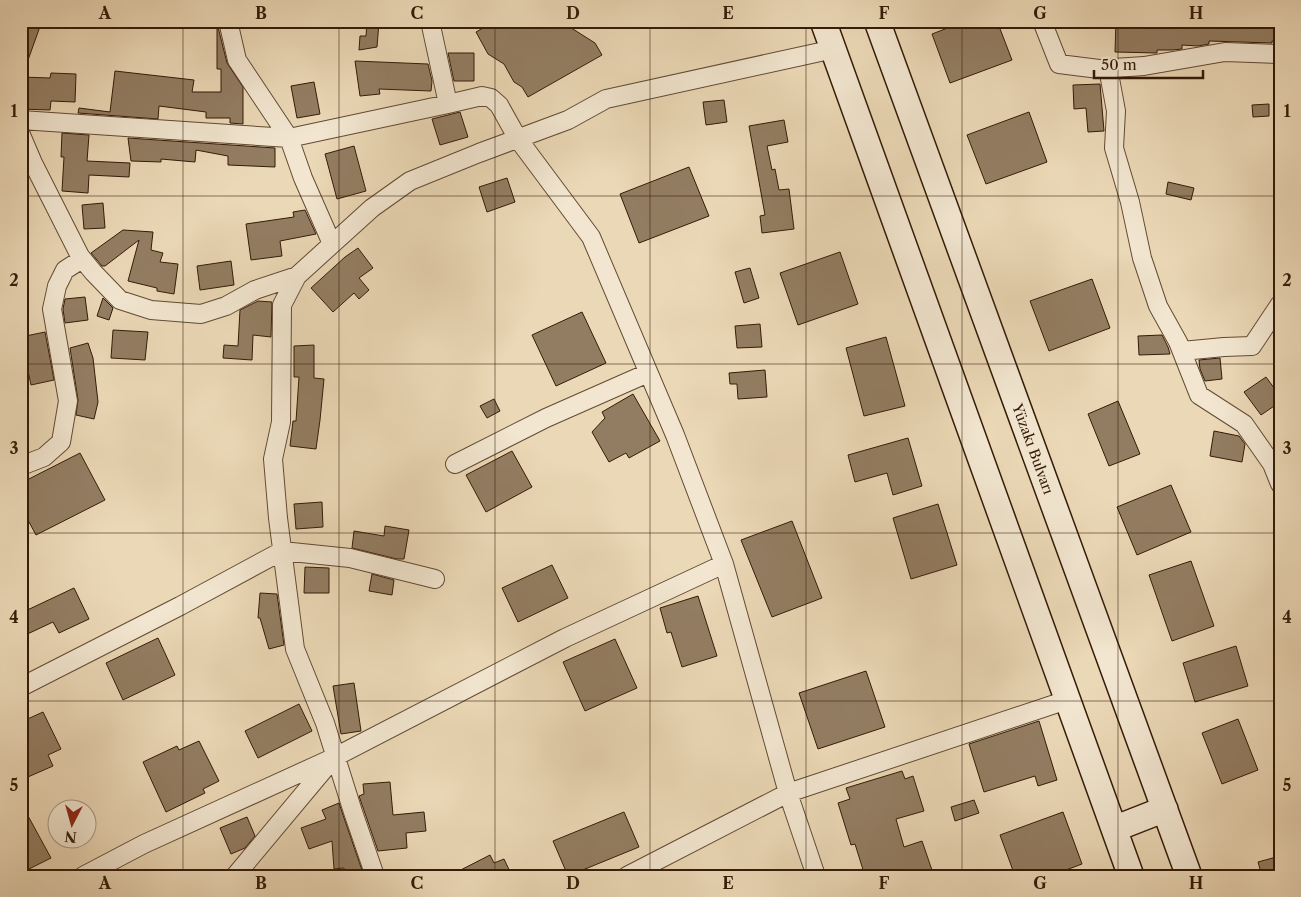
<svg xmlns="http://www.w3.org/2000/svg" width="1301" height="897" font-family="'Libre Caslon Text',serif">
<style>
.building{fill:#937d62;stroke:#341b07}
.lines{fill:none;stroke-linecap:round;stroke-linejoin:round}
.minor-casing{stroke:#624a33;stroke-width:20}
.secondary-casing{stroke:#341b07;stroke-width:28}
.minor{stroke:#f2e6d0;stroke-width:18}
.secondary{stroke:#f2e6d0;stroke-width:25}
.grid{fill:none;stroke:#341b07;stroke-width:1;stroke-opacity:0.55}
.labels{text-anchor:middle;stroke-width:4;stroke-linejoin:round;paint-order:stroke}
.street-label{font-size:14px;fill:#341b07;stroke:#f2e6d0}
.neatline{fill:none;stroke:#341b07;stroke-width:2}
.grid-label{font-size:16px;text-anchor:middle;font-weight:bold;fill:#341b07}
</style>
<rect width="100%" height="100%" fill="#ebd8b6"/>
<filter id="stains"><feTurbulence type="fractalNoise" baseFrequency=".004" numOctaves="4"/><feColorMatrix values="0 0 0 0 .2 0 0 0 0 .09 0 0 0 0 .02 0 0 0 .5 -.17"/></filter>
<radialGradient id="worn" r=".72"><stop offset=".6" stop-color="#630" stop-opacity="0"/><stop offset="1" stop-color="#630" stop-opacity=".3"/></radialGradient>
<!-- building -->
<path class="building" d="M21 21H42L23 74H21Z
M495 21H564L565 24 595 43 602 55 528 97 522 87 514 82 504 64 488 54 476 32Z
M966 21H997L1012 60 950 83 932 34Z
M1116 21H1158V24L1189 26V21H1280V42L1272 41V43L1209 41V44L1198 46 1182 45V49L1172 50H1157V53L1115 52Z
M367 22H379L377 47 359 50 360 36H366Z
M217 23 227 63 243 87V124L230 123V118H206V112L159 106 158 119 78 113 79 108 110 112 115 71 194 80 192 92H221V69H217Z
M448 53H474V81H454Z
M355 61 428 64 432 81 431 91 379 89 380 94 360 96Z
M51 73 76 74 75 102 51 101 50 110 21 109V77L50 78Z
M314 82 320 114 297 118 291 86Z
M1100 84 1104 131 1088 132 1086 108 1074 109 1073 85Z
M724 100 727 122 706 125 703 102Z
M1269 104V116L1253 117 1252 105Z
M460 112 468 137 440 145 432 119Z
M1029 112 1047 162 986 184 967 135Z
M784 120 788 142 767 146 772 170 775 169 779 190 789 189 794 229 762 233 760 216 765 215 749 126Z
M62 133 89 135 87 161 130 163 129 177 89 175 88 193 62 191 64 157H61Z
M128 138 275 148V167L228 165V156L196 150 195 162 161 159V162L131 161Z
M354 146 366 191 337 199 325 154Z
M689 167 709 216 639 243 620 194Z
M507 178 515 202 487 212 479 187Z
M1168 182 1194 188 1191 200 1166 194Z
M103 203 105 228 84 229 82 205Z
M305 210 316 234 280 241 282 256 251 260 246 224 294 217 293 212Z
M123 230 153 232 151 250 163 253 160 262 178 264 174 294 157 291V288L128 281 139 240 105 266H102L91 253Z
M358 248 373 268 359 278 369 290 359 299 354 293 333 312 311 288 345 257Z
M840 252 858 304 798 325 780 273Z
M231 261 234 285 200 290 197 266Z
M750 268 759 298 744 303 735 272Z
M1092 279 1110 328 1049 351 1030 301Z
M85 297 88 320 65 323 63 309 65 299Z
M103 298 113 308 109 320 97 316Z
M258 301 272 302 271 337 253 335 252 360 223 358 224 345 238 346 240 310Z
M582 312 606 363 556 386 532 335Z
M760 324 762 347 737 348 735 326Z
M113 330 148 332 145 360 111 358Z
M45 332 54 380 31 385 24 352H21V337Z
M1162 335 1168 347 1170 354 1139 355 1138 336Z
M886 337 905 406 864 416 846 348Z
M88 343 93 358 98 402 94 419 76 415 78 400 70 348Z
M314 345V378L324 379 320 420 316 449 290 446 293 421H296L299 377H294V346Z
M1220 358 1222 379 1205 381 1200 369 1199 360Z
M765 370 767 397 738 399 737 384H730L729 373Z
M1266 377 1280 396V402L1261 415 1244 392Z
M633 394 660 441 629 458 626 453 609 462 592 432 605 418 602 412Z
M494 399 500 411 487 418 480 406Z
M1118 401 1140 454 1109 466 1088 414Z
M1214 431 1239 436 1245 444 1242 462 1210 456Z
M908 438 922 486 893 495 887 473 855 482 848 455Z
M512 451 532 487 486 512 466 475Z
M80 453 105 500 36 535 21 507V483Z
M1171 485 1191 532 1137 555 1117 507Z
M322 502 323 527 296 529 294 504Z
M938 504 957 565 911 579 893 518Z
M792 521 822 598 772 617 741 540Z
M385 526 409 530 404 559H397L352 548 354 531 384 536Z
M1191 561 1214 626 1172 641 1149 575Z
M552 565 568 598 518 622 502 588Z
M305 567 329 568V593H304Z
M372 574 394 580 392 595 369 591Z
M74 588 89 619 59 633 53 622 21 637V613Z
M260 593 277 594 284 645 269 649 260 618H258Z
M698 596 717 656 682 667 671 632 667 633 660 608Z
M158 638 175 675 123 700 106 663Z
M615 639 637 688 585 711 563 662Z
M1236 646 1248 686 1195 702 1183 663Z
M866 671 885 727 818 749 799 693Z
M354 683 361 731 341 734 333 686Z
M299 704 312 731 258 758 245 731Z
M43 712 61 749 48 755 53 766 21 780V722Z
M1238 719 1258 770 1222 784 1202 733Z
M1039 721 1057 780 1038 786 1035 776 984 792 969 744Z
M199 741 219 781 203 789 205 793 166 812 143 762 177 746 179 750Z
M902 771 905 779 913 776 924 811 896 819 904 847 922 841 934 876H865L855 844 851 845 838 803 850 799 846 788Z
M390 782 393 815 424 812 426 831 406 833 407 848 378 851 359 796 364 794 363 784Z
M974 800 979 813 955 821 951 807Z
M21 803 51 858 21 873Z
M339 803 343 815 364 876H344V868L334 869 332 841 309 849 301 828 326 819 322 810Z
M624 812 639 847 568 876 553 841Z
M1063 812 1082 864 1050 876H1015L1000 835Z
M247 817 255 836 245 848 231 854 220 828Z
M490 855 494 863 504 859 512 876H449Z
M1280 856V876H1262L1258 862Z"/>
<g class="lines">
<!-- minor casing -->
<g class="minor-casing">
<path id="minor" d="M228 21 237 60 289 138 303 178 332 244
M430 21 448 104
M1042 21 1059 64 1099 69 1144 66 1225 52 1280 54
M1108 68 1116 111 1114 148 1130 202 1142 258 1158 306 1178 342 1199 395 1244 424 1272 464 1280 484
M21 120 289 138 448 104 482 96 491 98 499 105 518 139 591 237 675 435 724 564 788 793 816 876
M21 135 33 163 80 256 93 272 120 300 151 310 201 314 226 306 255 290 297 276
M1182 351 1224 347 1252 346 1280 304
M455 464 546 418 648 373
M21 466 44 457 61 442 68 401 52 309 57 286 65 270 82 259
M21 687 180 606 282 551 350 558 435 579
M83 876 144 844 335 757 565 638 724 564
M235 876 331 761
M375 876 353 812 325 723 295 649 278 518 273 459 281 422 282 305 297 276 372 208 410 181 479 153 568 120 606 99 834 49
M627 876 788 793 1067 700"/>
</g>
<!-- secondary casing -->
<g class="secondary-casing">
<path id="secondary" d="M823 21 1131 876
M877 21 1189 876
M1114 829 1165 809"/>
</g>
<!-- minor -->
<use href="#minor" class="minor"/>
<!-- secondary -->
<use href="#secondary" class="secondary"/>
</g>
<!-- grid -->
<path class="grid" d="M183 21V876M339 21V876M495 21V876M650 21V876M806 21V876M962 21V876M1118 21V876M21 196H1280M21 364H1280M21 533H1280M21 701H1280"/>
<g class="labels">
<!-- street labels -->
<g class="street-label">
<text transform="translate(1033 449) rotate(70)" y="5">Yüzakı Bulvarı</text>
</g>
</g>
<!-- margin -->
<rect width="1301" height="897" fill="none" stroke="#ebd8b6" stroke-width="55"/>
<!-- north arrow -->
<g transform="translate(72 824) rotate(186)"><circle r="24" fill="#f2e6d0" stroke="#a69580"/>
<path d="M0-4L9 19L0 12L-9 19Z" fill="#8f2418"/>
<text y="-8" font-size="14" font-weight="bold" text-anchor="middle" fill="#341b07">N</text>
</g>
<!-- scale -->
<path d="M1094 70v8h109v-8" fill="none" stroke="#341b07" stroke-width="2.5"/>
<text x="1101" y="70" font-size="15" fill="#341b07" stroke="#f2e6d0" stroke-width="4" paint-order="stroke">50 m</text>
<rect x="28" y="28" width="1246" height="842" class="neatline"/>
<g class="grid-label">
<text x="105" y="19">A</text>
<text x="261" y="19">B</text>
<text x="417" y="19">C</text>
<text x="573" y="19">D</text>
<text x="728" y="19">E</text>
<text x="884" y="19">F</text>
<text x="1040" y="19">G</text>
<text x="1196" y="19">H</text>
<text x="14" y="117">1</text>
<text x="1287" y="117">1</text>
<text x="14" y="286">2</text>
<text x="1287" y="286">2</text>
<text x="14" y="454">3</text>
<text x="1287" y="454">3</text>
<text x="14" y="623">4</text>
<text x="1287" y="623">4</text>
<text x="14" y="791">5</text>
<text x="1287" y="791">5</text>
<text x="105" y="889">A</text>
<text x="261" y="889">B</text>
<text x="417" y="889">C</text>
<text x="573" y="889">D</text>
<text x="728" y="889">E</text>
<text x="884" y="889">F</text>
<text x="1040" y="889">G</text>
<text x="1196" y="889">H</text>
</g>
<rect width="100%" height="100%" filter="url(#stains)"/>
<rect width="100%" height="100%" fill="url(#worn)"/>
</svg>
